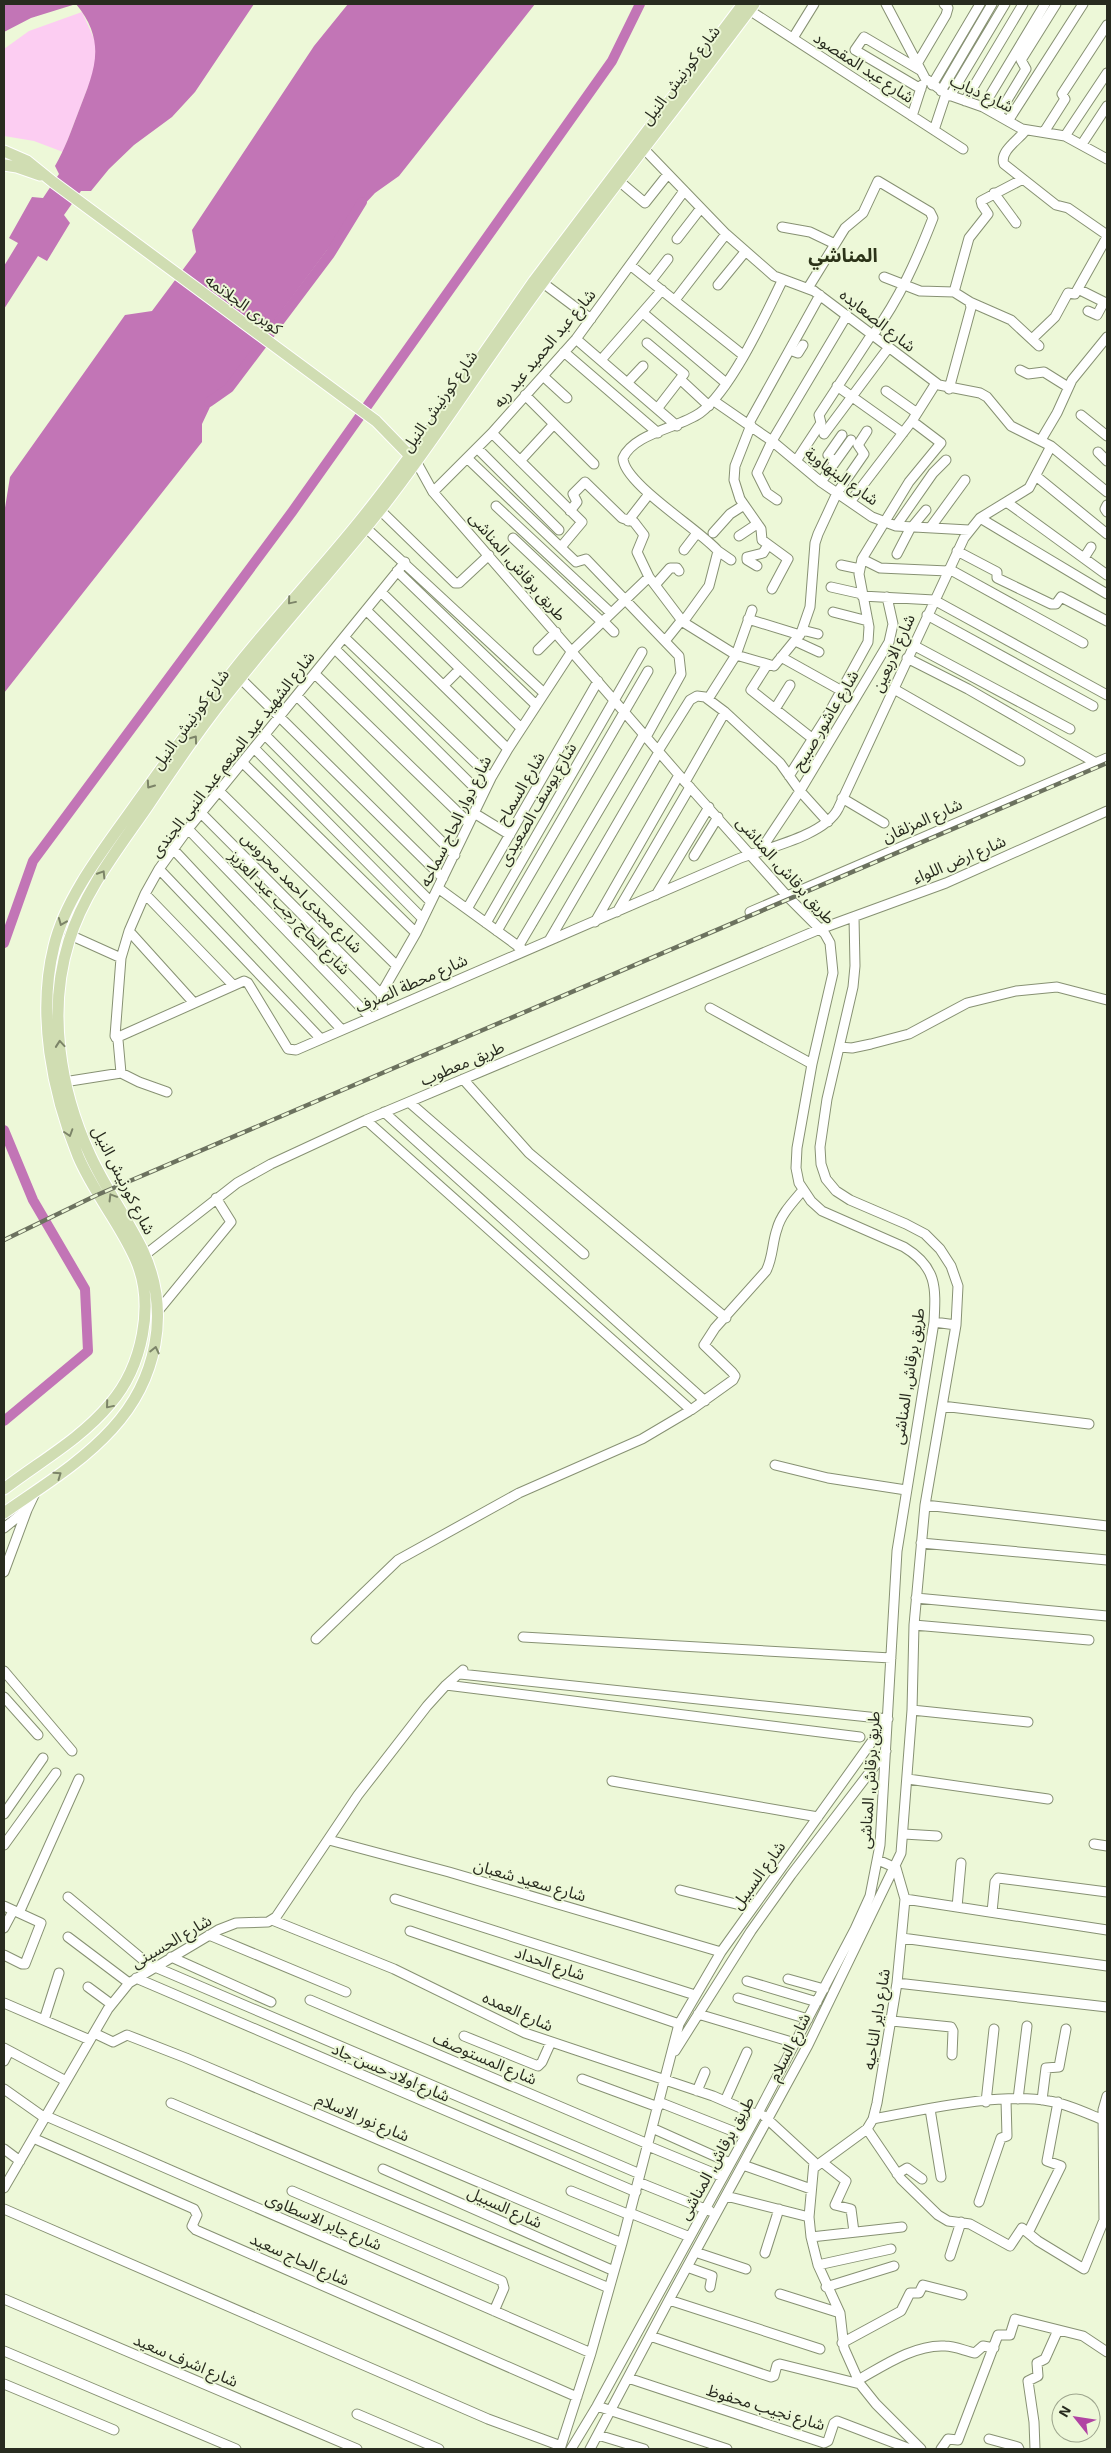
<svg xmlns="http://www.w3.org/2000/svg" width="1111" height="2453" font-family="'Exo 2','Noto Sans Arabic',sans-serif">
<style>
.green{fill:#fccdf2}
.water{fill:#c275b6}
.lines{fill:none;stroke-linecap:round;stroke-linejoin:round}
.canal{stroke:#c275b6;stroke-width:10}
.minor-casing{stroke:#879173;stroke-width:11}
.major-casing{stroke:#fff;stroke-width:13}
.minor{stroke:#fff;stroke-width:9}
.major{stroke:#d0ddb2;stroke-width:11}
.rail-casing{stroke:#6c725f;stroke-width:4.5}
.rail{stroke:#edf8d8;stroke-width:2.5;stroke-dasharray:8;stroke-linecap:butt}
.oneway{stroke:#7c8468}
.labels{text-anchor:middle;stroke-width:4;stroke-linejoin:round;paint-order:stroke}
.street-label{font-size:16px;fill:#282b1f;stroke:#edf8d8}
.quarter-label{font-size:19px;font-weight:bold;fill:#2c3319;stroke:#edf8d8}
</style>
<rect width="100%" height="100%" fill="#edf8d8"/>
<!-- green -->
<path class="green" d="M82 12 96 43V66L63 152 34 141 4 136V49L29 31Z"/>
<!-- water -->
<path class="water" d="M4 4H254L195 92 172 117 134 145 109 169 91 191H81L64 215 70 223 47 261 38 256 4 309V266L18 243 9 238 32 197 43 198 59 174 55 166C65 149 71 131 78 113 94 72 108 43 76 4L31 18 4 32Z
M348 4H535L399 176 375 193 348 222 210 407 202 424V442L4 693V514L10 477 125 315 152 311 196 252 192 230 314 46Z"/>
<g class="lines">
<!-- canal -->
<path class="canal" d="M209 402 229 388 330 254 362 202
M4 943 33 861 292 512 612 61 640 4
M4 1130 33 1200 85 1289 88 1351 4 1421"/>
<!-- minor casing -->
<g class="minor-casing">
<path id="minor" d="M886 4 925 78 946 94 983 107 1022 129 1065 136 1107 159
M749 10 963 149
M793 38 814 4
M917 64 946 15 948 8 944 4
M920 70 864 37 855 50 921 89
M932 85 980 4
M941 91 992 4
M950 96 1005 4
M965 101 1023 4
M983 107 1045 4
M998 115 1026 69 1021 60 1056 4
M912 116 922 85
M1008 121 1083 4
M934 130 946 94
M1025 131C1018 140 999 152 1004 164L1056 205 1068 208 1107 235
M1044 132 1065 99 1062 94 1107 25
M1065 136 1107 73
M1082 144 1107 106
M644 149 726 234 774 276 814 291 939 385 980 393 987 397 1011 426 1051 446 1107 492
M619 181 645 203 668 174
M994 193 1016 223
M782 227 810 232 835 244
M677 239 701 208
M630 265 743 355
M884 277 920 291 954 292 970 302 1011 320 1039 346
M651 281 668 259
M543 283 591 319
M718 285 745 252
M808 288 845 228 863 213 878 181 930 212 933 218C917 259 900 298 873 335
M1078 289 1104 302 1097 315 1088 311
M954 292 969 238 988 214 982 205 981 201 1023 179
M675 300 726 234
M643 313 726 383
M576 339 677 426
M1032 339 1055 317 1068 293 1075 294 1107 237
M647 343 684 374 657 409
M790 350 798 353 803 345
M564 352 658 433
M601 360 662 290
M1020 370 1028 374 1044 372 1068 387
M543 376 567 398
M681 380 709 406
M627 383 643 366
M837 386 903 433
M949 389 971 308 970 302
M886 391 917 413
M525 395 594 464
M714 401 772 441 821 482 872 517 896 526 969 530
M1081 415 1107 436
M749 423 820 295
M751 425 735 466 734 480 740 499 761 529 762 540 788 559 772 589
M492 433 582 522 561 547
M824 434 889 347
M1041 440 1057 413 1072 380 1107 337
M477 448 559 530
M1098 452 1107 461
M467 458 576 562 586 559 679 656 681 674 646 737
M520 461 554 424
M796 461 821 423 819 415 872 334
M835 462 828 455 842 435
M417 463 433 492 679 775 787 896 825 934 830 943 833 973 812 1064 797 1148 796 1168 799 1183 811 1201 822 1211 904 1247C937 1267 936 1287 934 1322L897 1551 880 1845 870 1896 855 1929 757 2115 597 2406 571 2449
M1036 476 1107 534
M821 482 851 440
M433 492 492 433 576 339 684 191
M777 500 767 493 757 473 772 441 847 315
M850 502 912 421 936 383
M1008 503 1107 575
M1107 505 1105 509 1107 512
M496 506 611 613
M380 510 455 583H459L489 555
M570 511 577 502 573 494 585 482 622 518 634 522 644 535 637 552 649 577
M980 518 1107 594
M628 521 649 494
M896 526 933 473 946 460
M365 527 544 693
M912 527 926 510
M930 528 965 480
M713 533 730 514 744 505
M739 536 757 524
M513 538 602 622
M684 550 697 533
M718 551 731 560
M957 551 997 572V578L1051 604H1056L1061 597 1107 621
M897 554 911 527
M1084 558 1091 547
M862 559 880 568 948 571
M841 565 860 569
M757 566 747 560V557L763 553 768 545
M949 569 1083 643
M397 571 536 705
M655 585 670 568H677L679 571
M831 587 862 594
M381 592 521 728
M862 596 934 600 1107 695
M366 610 508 749
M833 612 868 621
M927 615 1093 706
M748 619 800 635
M603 621 614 632
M683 622 709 586 718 551C700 530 623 483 623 458 634 433 679 428 700 413 731 390 765 316 782 281
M802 630 818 634
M344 637 491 778
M665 641 681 621
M795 641 819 652
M913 645 1070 729
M335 649 482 795
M538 650 556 632
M781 657 842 691
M907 658 968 689 1096 763
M767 665 751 690 813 739
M315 674 469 823
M240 678 443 878
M444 685 456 673
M894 689 1020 761
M297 696 455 855
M708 699 736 655 752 610
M775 709 790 685
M266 736 431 902
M255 749 423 919
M658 751 690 700 697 696 705 697 725 712 780 763 800 791 828 822
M243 763 416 933
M789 776 829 713 868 642 869 627 859 574 862 559 909 482 941 443 912 421
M685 782 725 712
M219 791 397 966
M842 798 884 823
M201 813 381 994
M474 813 510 835
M188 829 370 1017
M173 849 342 1030
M760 851 800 791 889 642 893 624 887 597
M694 856 718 817
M159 869 321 1039
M438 888 522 949
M145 894 233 985
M656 895 709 807
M467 909 598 681
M617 912 690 787
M750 912 1107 758
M595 922 679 775
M486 923 642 652
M129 931 194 1003
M497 931 648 671
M70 935 121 958
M550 939 659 752
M518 947 644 734
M710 1008 812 1064
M383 1011 381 994 416 933 491 778 508 749 572 651 649 577 683 622 736 655 774 666 801 633 810 607 815 543 818 534 837 493 864 454 858 445 867 431
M116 1038 244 981 248 983 288 1049 296 1050C443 985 591 923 738 859 766 848 824 836 838 809L964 538 980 518 1029 488 1051 446
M839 1047 852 1048 871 1044 909 1034 967 1003 1016 991 1057 987 1107 1000
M121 1073 118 1040 115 1036 121 958 129 931 145 894 159 869 188 829 405 562
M463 1079 529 1153 726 1318
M64 1082 121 1073 139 1082 167 1092
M409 1102 584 1254
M384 1112 705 1401
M366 1120 691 1410
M141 1258 237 1183 271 1164 366 1120 820 929 946 883 1107 811
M158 1311 231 1222 216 1198
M934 1322 956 1325
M942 1406 1089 1424
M775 1465 828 1478 906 1490
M925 1505 1107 1526
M4 1528 25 1511
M921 1543 1107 1560
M4 1572 27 1510 36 1491
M916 1598 1107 1616
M914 1625 1089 1640
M523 1637 891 1658
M316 1639 398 1560 519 1493 642 1439 691 1410 733 1380 735 1376 732 1372 704 1345 715 1328 766 1271C773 1258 772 1243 777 1229 781 1214 793 1202 803 1190
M4 1671 72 1751
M460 1674 888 1719 721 1952 679 2024 622 2243 591 2353 560 2449
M446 1685 860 1737
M4 1697 38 1735
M912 1710 1028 1722
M908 1779 1048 1799
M612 1781 818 1817
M4 1814 43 1758
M904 1834 937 1836
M329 1840 449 1872 721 1952
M1094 1844 1107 1846
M4 1845 56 1773
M680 1890 752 1908
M68 1897 153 1968
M395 1899 695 1995
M905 1899 1107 1930
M4 1906 41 1923 25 1964H22L4 1955
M957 1907 961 1863
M992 1912 995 1882 998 1878 1107 1892
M19 1913 79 1779
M272 1920 394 1969 525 2033 713 2096 757 2115
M4 1928 13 1911
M410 1931 679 2024
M209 1935 346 1992
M68 1937 129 1983
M902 1938 1107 1966
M171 1957 271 2002
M155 1967 640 2174
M136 1978 636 2192
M788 1979 824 1989
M747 1981 817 2002
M897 1983 1107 2007
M88 1987 111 2004
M738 1998 808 2019
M310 2000 648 2144
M4 2003 90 2040
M698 2014 795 2043
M44 2020 59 1973
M892 2021 951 2027 953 2031 952 2055
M94 2033 113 2042 127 2035 186 2058 622 2243
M464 2036 538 2066 542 2062 551 2042
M4 2048 66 2081
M675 2051 751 1931 791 1875 886 1751
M4 2061 9 2051
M582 2079 658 2107
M4 2089 45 2118
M697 2091 705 2072
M1018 2099 1027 2026
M1042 2100 1046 2068 1059 2067 1066 2029
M725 2101 747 2052
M659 2102 745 2136
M986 2102 994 2029
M171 2103 609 2288
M930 2109 941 2177
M46 2116 591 2353
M764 2116 814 2162 809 2217 811 2237 818 2265 840 2313 844 2348 860 2384 876 2404 921 2449
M873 2119C923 2110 1000 2092 1049 2101 1068 2104 1086 2113 1103 2120
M652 2128 730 2163
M867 2129 901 2179 938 2215 948 2221 970 2224 1010 2246 1022 2228 1038 2241 1084 2269 1104 2220 1103 2110 1107 2096
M33 2138 194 2209 197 2215 192 2226 196 2230 577 2397
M648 2146 723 2177
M4 2149 20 2161
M822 2162 846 2181 835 2205 851 2209 854 2232
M743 2165 811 2189
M815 2167 867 2129 873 2119 877 2103 897 1983 905 1899 896 1868 878 1860
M383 2169 614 2271
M897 2174 907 2168 922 2179
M638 2182 710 2211
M4 2188 108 2009 129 1983 218 1930 236 1923 268 1922 276 1917 358 1795 427 1706 446 1685 463 1670
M292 2191 502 2281 504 2288 494 2311
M571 2191 630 2215
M726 2196 809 2217
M979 2202 1001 2138 1007 2136 1006 2100
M4 2209 488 2419 561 2446
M630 2213 690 2237
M1028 2233 1061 2166 1047 2161 1058 2102
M811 2237 902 2227
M695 2252 746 2269
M765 2253 779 2209
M950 2256 961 2222
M818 2265 891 2249
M687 2267 712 2276 710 2287
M826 2287 894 2266
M780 2294 840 2313
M4 2299 357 2449
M669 2300 820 2349
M650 2336 771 2377 774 2376 777 2365 780 2364 860 2384
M842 2343 901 2311 910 2293H919L923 2285 962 2295
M4 2351 236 2449
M628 2378 824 2443 828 2441 834 2423 837 2421 910 2449
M858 2380C883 2366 915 2344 945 2346 955 2346 965 2351 975 2353L983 2346 994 2348
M4 2384 114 2430
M597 2406 727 2449
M357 2414 439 2449
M598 2435 644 2449
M989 2439 1018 2447 1019 2449
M590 2449 669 2300 808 2045 901 1853 912 1710 914 1625 925 1505 956 1325 958 1286 951 1266 940 1249 925 1234 906 1224 850 1200 836 1191 826 1179 821 1164 820 1147 827 1099 853 987 855 966 854 917
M941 2449 948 2439 958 2440 998 2335H1010L1015 2319 1083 2336 1107 2352
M1035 2449 1034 2422 1028 2381 1038 2376 1037 2363 1045 2359 1058 2330"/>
</g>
<!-- major casing -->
<g class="major-casing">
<path id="major" d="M4 151 27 161 53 182 376 421 414 460
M4 165 17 167 40 175
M459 389 534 281 743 4
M4 1489C39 1462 81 1439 110 1404 142 1367 156 1304 135 1258 119 1222 93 1192 78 1156 52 1092 37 1014 54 946 66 895 108 844 138 801 172 754 205 706 242 660 280 613 321 569 359 522 389 485 417 446 446 408
M4 1513C41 1487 81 1463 112 1429 157 1380 171 1312 143 1251 127 1218 105 1188 90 1155 60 1090 47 1011 69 941 84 892 118 849 147 807 176 764 205 721 238 681 285 621 337 565 384 505 431 445 472 380 517 318 593 211 676 109 754 4"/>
</g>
<!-- minor -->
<use href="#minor" class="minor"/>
<!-- major -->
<use href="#major" class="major"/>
<!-- rail casing -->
<g class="rail-casing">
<path id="rail" d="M4 1240 97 1195 1107 763"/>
</g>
<!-- rail -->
<use href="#rail" class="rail"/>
</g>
<!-- one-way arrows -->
<defs><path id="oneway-chevron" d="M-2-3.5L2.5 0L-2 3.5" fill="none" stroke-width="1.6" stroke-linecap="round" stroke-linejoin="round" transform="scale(1.25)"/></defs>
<g class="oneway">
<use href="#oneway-chevron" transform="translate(291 601) rotate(130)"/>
<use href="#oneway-chevron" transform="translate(194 739) rotate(-54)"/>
<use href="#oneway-chevron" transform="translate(150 785) rotate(125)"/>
<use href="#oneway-chevron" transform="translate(102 874) rotate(-58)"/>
<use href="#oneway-chevron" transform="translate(62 922) rotate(112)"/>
<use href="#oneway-chevron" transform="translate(60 1044) rotate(-95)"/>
<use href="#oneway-chevron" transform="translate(69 1133) rotate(72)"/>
<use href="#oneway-chevron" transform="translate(112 1197) rotate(-121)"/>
<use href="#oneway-chevron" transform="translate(155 1350) rotate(-77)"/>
<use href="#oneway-chevron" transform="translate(109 1405) rotate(130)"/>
<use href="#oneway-chevron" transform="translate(58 1475) rotate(-35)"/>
</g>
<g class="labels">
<!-- street labels -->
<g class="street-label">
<text transform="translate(864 67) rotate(33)" y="6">شارع عبد المقصود</text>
<text transform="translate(680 75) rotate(-53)" y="6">شارع كورنيش النيل</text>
<text transform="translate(982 93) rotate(25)" y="6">شارع دياب</text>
<text transform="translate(244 304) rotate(36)" y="6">كوبرى الجلاتمه</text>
<text transform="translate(878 320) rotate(38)" y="6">شارع الصعايده</text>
<text transform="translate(544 348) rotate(-50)" y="6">شارع عبد الحميد عبد ربه</text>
<text transform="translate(439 401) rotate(-55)" y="6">شارع كورنيش النيل</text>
<text transform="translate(842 476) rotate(36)" y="6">شارع البنهاوية</text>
<text transform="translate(518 566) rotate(49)" y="6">طريق برقاش, المناشى</text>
<text transform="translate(893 653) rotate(-66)" y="6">شارع الاربعين</text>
<text transform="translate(190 719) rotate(-54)" y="6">شارع كورنيش النيل</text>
<text transform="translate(825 720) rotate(-59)" y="6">شارع عاشور صبيح</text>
<text transform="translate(232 754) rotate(-52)" y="6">شارع الشهيد عبد المنعم عبد النبى الجندى</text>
<text transform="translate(520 788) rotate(-60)" y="6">شارع السماح</text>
<text transform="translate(537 804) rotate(-60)" y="6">شارع يوسف الصعيدى</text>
<text transform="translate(922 820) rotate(-24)" y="6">شارع المزلقان</text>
<text transform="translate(455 821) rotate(-64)" y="6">شارع دوار الحاج سماحه</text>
<text transform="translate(959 859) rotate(-23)" y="6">شارع ارض اللواء</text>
<text transform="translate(786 870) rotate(48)" y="6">طريق برقاش, المناشى</text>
<text transform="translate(302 892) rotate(45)" y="6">شارع مجدى احمد محروس</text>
<text transform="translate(290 912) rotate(46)" y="6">شارع الحاج رجب عبد العزيز</text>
<text transform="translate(411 983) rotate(-24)" y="6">شارع محطة الصرف</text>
<text transform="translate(462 1063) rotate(-23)" y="6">طريق معطوب</text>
<text transform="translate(124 1180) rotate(63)" y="6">شارع كورنيش النيل</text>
<text transform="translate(908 1376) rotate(-81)" y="6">طريق برقاش, المناشى</text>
<text transform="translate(869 1780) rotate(-86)" y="6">طريق برقاش, المناشى</text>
<text transform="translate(758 1875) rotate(-54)" y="6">شارع السبيل</text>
<text transform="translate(530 1880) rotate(16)" y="6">شارع سعيد شعبان</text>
<text transform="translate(171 1941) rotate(-30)" y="6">شارع الحسينى</text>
<text transform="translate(550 1963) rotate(19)" y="6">شارع الحداد</text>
<text transform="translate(518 2011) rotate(24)" y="6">شارع العمده</text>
<text transform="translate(876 2019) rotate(-81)" y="6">شارع داير الناحيه</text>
<text transform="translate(789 2047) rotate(-63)" y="6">شارع السلام</text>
<text transform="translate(485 2058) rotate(23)" y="6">شارع المستوصف</text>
<text transform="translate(391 2072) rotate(23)" y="6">شارع اولاد حسن جاد</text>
<text transform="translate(363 2117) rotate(23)" y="6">شارع نور الاسلام</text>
<text transform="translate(716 2158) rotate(-61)" y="6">طريق برقاش, المناشى</text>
<text transform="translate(505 2207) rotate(24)" y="6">شارع السبيل</text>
<text transform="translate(324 2221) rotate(23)" y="6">شارع جابر الاسطاوى</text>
<text transform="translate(300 2259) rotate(24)" y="6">شارع الحاج سعيد</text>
<text transform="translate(186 2360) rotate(23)" y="6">شارع اشرف سعيد</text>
<text transform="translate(766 2407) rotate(17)" y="6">شارع نجيب محفوظ</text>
</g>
<!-- quarter labels -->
<g class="quarter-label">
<text x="843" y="262">المناشي</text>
</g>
</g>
<!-- border -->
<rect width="1111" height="2453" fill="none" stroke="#282b1f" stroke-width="10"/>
<!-- north arrow -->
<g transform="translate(1076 2418) rotate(300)"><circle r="24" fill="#edf8d8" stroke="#9ea68e"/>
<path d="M0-4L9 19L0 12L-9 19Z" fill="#b144a3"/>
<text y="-8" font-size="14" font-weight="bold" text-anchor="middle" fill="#282b1f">N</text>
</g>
</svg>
